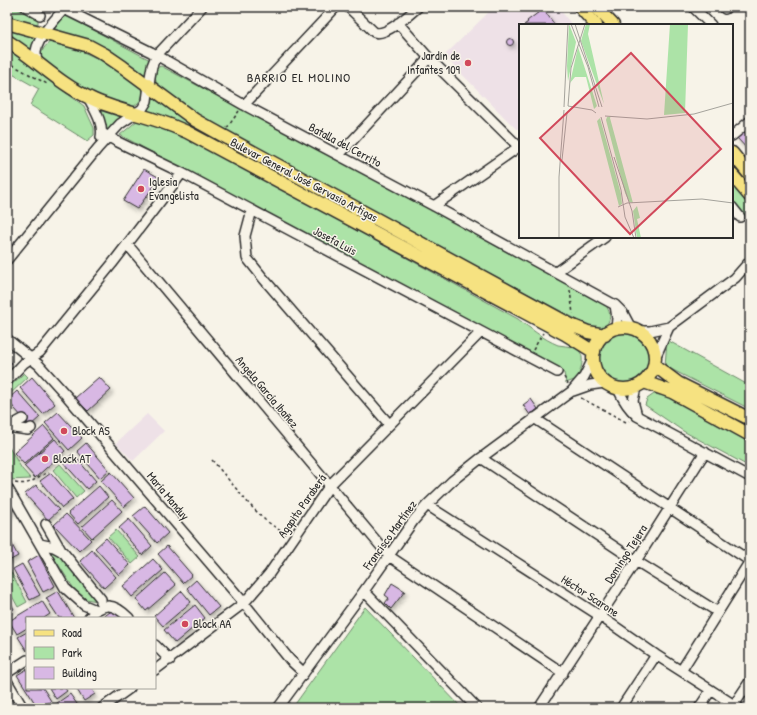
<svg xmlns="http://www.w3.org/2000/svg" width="757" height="715" font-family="'Patrick Hand',sans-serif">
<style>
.built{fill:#eee1e7}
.green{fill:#ace3a7;stroke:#6c8769}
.building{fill:#d8b8e4;stroke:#2b2b2b;filter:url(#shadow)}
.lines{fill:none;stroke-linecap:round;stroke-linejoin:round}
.minor-casing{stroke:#2b2b2b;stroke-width:12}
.major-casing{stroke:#2b2b2b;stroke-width:15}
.path{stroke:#2b2b2b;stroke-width:1.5;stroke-dasharray:3 3;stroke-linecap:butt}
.minor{stroke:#f7f3e8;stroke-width:9}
.major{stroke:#f6e281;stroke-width:12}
.poi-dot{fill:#d1495b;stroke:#f7f3e8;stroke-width:1.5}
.labels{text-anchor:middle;stroke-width:3;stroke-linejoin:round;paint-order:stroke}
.poi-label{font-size:12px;fill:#2b2b2b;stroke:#f7f3e8;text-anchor:start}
.street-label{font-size:12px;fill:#2b2b2b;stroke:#f7f3e8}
.neighbourhood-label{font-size:13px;letter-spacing:1px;fill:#2b2b2b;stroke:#f7f3e8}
.inset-road{fill:none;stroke:#a5a39c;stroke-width:1}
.view{fill:#d1495b;fill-opacity:0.15;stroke:#d1495b;stroke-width:2}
.inset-edge{fill:none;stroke:#2b2b2b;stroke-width:2}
</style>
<defs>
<filter id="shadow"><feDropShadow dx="2" dy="3" stdDeviation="2" flood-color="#0004"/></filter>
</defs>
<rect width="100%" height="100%" fill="#f7f3e8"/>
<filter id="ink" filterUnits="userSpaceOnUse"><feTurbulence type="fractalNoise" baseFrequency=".025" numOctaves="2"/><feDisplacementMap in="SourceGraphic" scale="8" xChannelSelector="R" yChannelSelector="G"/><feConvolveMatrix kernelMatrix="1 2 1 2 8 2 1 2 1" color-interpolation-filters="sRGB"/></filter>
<g filter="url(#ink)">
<!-- built -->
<path class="built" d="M494 7H558L572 25H520L519 129H516L444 56Z
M147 414 164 431 133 461 116 443Z"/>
<!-- green -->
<path class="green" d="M7 7H13L38 19V24L18 21 7 17Z
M67 16 150 60 145 76C134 67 122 58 110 50 92 40 74 35 54 30V28L63 18Z
M7 28 38 37 31 50 7 34Z
M51 41C80 49 105 60 129 79 134 82 140 86 143 91 143 98 139 104 132 107L107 100 88 91 75 83 41 58C40 51 46 45 51 41Z
M7 49 84 106 94 128V135L87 141 30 105 39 89 7 71Z
M161 66 604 302C611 313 613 320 602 329L587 325 201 120 183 106 156 82 155 75 156 68Z
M153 96 181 118 211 136 594 339 592 344 178 123 154 112 145 110 152 101Z
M97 108 122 116 106 132Z
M138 120 192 140 518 319C530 328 543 339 558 345 563 346 568 346 573 347 588 352 581 369 577 379L566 383 564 373 120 135Z
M732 182 747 199 750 206 745 217 732 200Z
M597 359a27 27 0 1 1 54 0a27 27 0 1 1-54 0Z
M667 340 750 386V409L665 366Z
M24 373 28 377 7 397V389Z
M654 394 666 396 750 441V467L683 431 645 405 647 399Z
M7 444 22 469 31 479 8 480Z
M60 464 84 491 76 498 53 470Z
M116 530 140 557 132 564 108 537Z
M49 550 58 551 97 601 86 599 74 589Z
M10 570 27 602 18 607 7 587V572Z
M365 607 462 708H294L293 707Z"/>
<!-- building -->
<path class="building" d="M543 9 555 25H524L528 22 527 21Z
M506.5 42a3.5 3.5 0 1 1 7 0a3.5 3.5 0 1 1-7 0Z
M750 127V152L737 138Z
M144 169 160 178 137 209 123 201Z
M7 358 12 363 7 369Z
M32 377 55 404 43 414 20 388Z
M99 377 111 390 88 411 75 398Z
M17 391 40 417 30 426 7 400Z
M531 399 538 409 530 415 523 405Z
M58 412 82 438 69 450 45 423Z
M44 426 54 438 24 464 14 453Z
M55 439 65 451 35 478 24 466Z
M86 443 109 470 100 478 77 451Z
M73 454 96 481 87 489 63 462Z
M111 472 134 498 124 507 101 481Z
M51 473 73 499 62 508 40 481Z
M36 485 59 510 48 520 25 494Z
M99 486 108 497 78 524 68 513Z
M112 500 122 511 92 538 82 527Z
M7 501 13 511 7 515Z
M145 506 168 533 157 543 133 516Z
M66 514 91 540 79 551 54 525Z
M129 519 152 546 142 555 119 528Z
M106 538 130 565 119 575 95 548Z
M10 541 18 556 7 562V542Z
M167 546 192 575 183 583 158 554Z
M92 550 116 577 104 588 80 561Z
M39 555 55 586 43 592 27 562Z
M153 559 163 570 132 597 123 586Z
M22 564 40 595 30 600 13 569Z
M165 573 176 585 146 611 136 599Z
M196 580 219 607 209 615 187 588Z
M392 583 405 591 391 609 385 603 389 598 385 595Z
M58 591 74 618H59L46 598Z
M182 591 191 602 163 626 154 616Z
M7 596 14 609 7 613Z
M42 601 50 614 44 618H27V628L17 634 9 621Z
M195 605 205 618 175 643 164 630Z
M114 609 120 618H102Z
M27 632V651L18 637Z
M27 669V688H43L51 701 40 708H38L17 675Z
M49 688H65L67 691 56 699Z
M76 688H91L95 694 84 701Z
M70 694 79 707 50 708Z"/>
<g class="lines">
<!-- minor casing -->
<g class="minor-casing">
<path id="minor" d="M26 7 40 15
M348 7 374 32C385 37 409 15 418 7
M693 7 711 25
M724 7 725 9
M64 9 151 52 244 105 434 206 615 305 623 313 631 328
M398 23 429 58 520 148
M37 61C36 58 36 54 36 51 38 37 56 18 66 7
M88 97C94 109 104 123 101 137
M244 105 336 7
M102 133 116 141 182 173 557 372
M732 136 750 121
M339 155 429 58
M434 206 520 146
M732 207 740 217
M252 210 245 236 247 258 263 278 389 424
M127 244 389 556 563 673
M7 260 98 148 120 124 142 109 147 101 150 77 152 66 156 56 202 7
M556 272 605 237
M615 305 617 318 616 329
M638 331H650L669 327 735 278 750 261
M7 339 39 365 66 395 244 603 290 660 304 673
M655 358 669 327
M7 381 24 363 40 352 112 264 182 173
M636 387 633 401 637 416
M618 389C623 400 628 408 637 416L750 477
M573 391 590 385 605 383
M534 418 750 561
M7 427 28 430 31 428
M8 427 23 419
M481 458 636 561 718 612
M7 487 65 588 84 605 96 610
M427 505 600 616 656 655 739 708
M46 524 62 552
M40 544 54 547 63 552 101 599V607
M364 591 477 708
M89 618C103 601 114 603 129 618
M155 645 170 660
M155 670 244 603 269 574 330 485 481 332
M681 671 750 561
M7 673 27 660
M7 681 23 708
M734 705 750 681
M102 708 130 688
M278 708 364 591 414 520 427 505 452 481 481 458 572 391 584 377 593 359
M539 708 636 561 705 452
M621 708 656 655
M699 708 711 690"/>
</g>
<!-- major casing -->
<g class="major-casing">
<path id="major" d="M580 7 596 25
M596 7 613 25
M7 23 89 46 104 54 123 67 195 120 222 135 571 325 588 332 605 335
M7 41C35 58 59 84 90 98 112 109 136 113 159 121 168 124 178 128 187 132L565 334 594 352
M732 153 750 175
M732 175 750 196
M593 358a31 31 0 1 1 62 0a31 31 0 1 1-62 0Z
M654 365 678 383 750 419
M644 382 672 392 750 435"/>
</g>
<!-- path -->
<path class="path" d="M7 62 49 85
M227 128 239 111
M745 223 750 227
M570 290 573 314
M533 350 543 333
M564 377 568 384
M581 398 626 422 629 421
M212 460 249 504 265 520 286 535
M15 483C35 486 33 476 49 473"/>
<!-- minor -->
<use href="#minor" class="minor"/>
<!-- major -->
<use href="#major" class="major"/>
</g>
</g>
<!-- markers -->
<g class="poi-dot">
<circle cx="468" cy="63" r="4"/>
<circle cx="141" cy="189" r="4"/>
<circle cx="64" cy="431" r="4"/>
<circle cx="45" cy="459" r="4"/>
<circle cx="185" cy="624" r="4"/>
</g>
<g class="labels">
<!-- poi labels -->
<g class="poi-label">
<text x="460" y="60" text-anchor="end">Jardín de<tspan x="460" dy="14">Infantes 109</tspan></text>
<text x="149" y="186">Iglesia<tspan x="149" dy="14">Evangelista</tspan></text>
<text x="72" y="435">Block AS</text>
<text x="53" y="463">Block AT</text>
<text x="193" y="628">Block AA</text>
</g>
<!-- street labels -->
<g class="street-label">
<text transform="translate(345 145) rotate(28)" y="4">Batalla del Cerrito</text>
<text transform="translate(304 180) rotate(28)" y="4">Bulevar General José Gervasio Artigas</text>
<text transform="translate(335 241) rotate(28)" y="4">Josefa Luis</text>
<text transform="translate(267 392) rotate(50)" y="4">Angela García Ibañez</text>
<text transform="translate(168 496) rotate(50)" y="4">María Manduy</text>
<text transform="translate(302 506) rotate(-55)" y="4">Agapito Paraberá</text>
<text transform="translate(390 535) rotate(-54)" y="4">Francisco Martínez</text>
<text transform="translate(626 554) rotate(-57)" y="4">Domingo Tejera</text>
<text transform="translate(590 596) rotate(33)" y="4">Héctor Scarone</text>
</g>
<!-- neighbourhood labels -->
<g class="neighbourhood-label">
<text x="299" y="82">BARRIO EL MOLINO</text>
</g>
</g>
<!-- overview -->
<g transform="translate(519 24)">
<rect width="214" height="214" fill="#f7f3e8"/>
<path d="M50 0 57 18 49 57 48 42ZM67 0H71L69 10 85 80 62 17ZM151 0H169L166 89 145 91ZM59 23 78 82 75 85 67 53H56L51 59ZM92 92 91 94 114 179 110 178 106 169 87 96 88 93ZM81 94 102 170 103 180 100 182 78 97ZM118 182 121 194 118 195 122 214H118L116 201 114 187Z" fill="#ace3a7"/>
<path class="inset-road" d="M52 0 69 43 80 83M56 0 83 83M49 82 73 86 77 89M49 82 52 44 66 0M45 83 49 0M86 92 128 95 175 90 214 79M82 93 102 166 106 193 115 214M95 133 113 187 117 214M43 136 48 89M99 183 108 179 183 175 214 179M40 214V153L45 86"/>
<path class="view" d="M112 29 202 125 111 210 21 114Z"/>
<rect width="214" height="214" class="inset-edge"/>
</g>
<!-- margin -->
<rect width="757" height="715" fill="none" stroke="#f7f3e8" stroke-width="24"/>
<rect x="12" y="12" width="733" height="691" fill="none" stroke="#2b2b2b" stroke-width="1.5" filter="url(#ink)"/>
<!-- legend -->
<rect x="26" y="617" width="130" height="72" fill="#f7f3e8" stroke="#a5a39c"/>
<rect x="34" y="630" width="20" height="6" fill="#f6e281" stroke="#a5a39c"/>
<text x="62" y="637" font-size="12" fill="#2b2b2b">Road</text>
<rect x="34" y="647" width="20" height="12" fill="#ace3a7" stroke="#a5a39c"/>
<text x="62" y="657" font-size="12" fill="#2b2b2b">Park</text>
<rect x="34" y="667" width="20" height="12" fill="#d8b8e4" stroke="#a5a39c"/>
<text x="62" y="677" font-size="12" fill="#2b2b2b">Building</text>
</svg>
